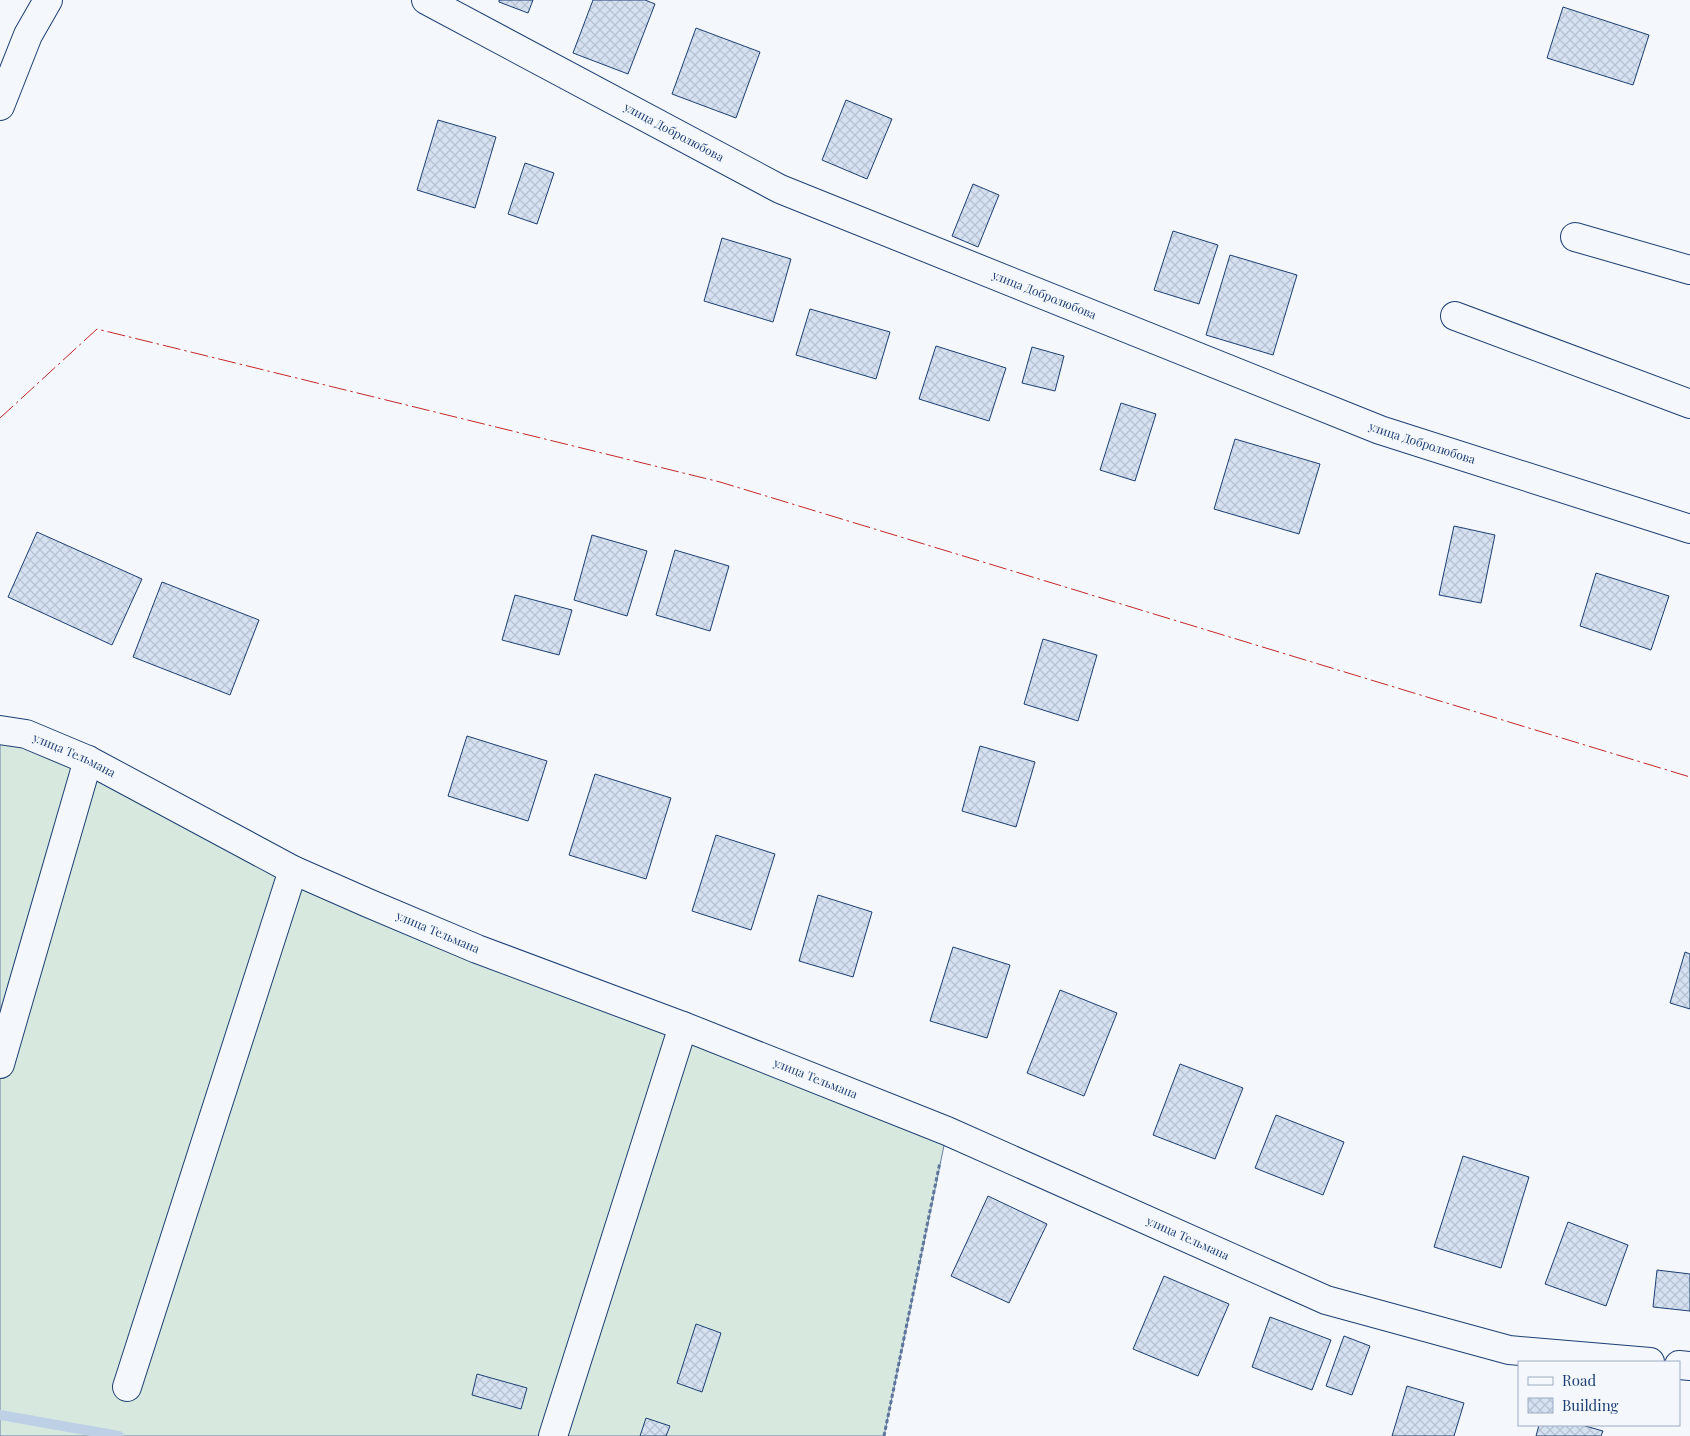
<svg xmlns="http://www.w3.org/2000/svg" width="1690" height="1436" font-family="'Playfair Display',serif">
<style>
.garden{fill:#d7e8df;stroke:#687fa3}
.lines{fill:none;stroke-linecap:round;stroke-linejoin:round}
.stream{stroke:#bed0e5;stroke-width:10}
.building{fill:url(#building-cross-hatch);stroke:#1d3f73}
.minor-casing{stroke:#1d3f73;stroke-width:30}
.path{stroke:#5e769c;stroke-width:3;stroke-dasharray:4 2.5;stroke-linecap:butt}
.minor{stroke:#f4f7fb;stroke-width:28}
.power{stroke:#c62828;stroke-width:1;stroke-dasharray:18 4 2.5 4;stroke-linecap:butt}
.labels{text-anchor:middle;stroke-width:4;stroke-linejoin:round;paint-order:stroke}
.street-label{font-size:12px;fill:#1d3f73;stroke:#f4f7fb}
</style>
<defs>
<pattern id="building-cross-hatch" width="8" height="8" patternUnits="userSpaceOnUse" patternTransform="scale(1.25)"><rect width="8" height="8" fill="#d5e0f0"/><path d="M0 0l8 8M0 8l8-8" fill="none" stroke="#b6c1d1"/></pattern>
</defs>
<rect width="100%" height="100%" fill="#f4f7fb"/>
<!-- garden -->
<path class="garden" d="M0 730 293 870 947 1131 884 1436H0Z"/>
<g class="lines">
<!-- stream -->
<path class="stream" d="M0 1415 119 1436"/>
</g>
<!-- building -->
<path class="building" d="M499 0H533L528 13 499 2Z
M593 0H645L655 4 628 74 573 53Z
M1563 7 1649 35 1633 85 1547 58Z
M696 28 760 52 736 118 672 94Z
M846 100 892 119 867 179 822 160Z
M438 120 496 137 475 208 417 190Z
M525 163 554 173 537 224 508 214Z
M973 184 999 195 978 247 952 236Z
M1173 231 1218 245 1199 304 1154 290Z
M722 238 791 259 773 322 704 301Z
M1230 255 1297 275 1273 355 1206 335Z
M810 309 890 332 876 379 796 355Z
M936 346 1006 368 989 421 919 399Z
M1032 347 1064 356 1055 391 1022 383Z
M1121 403 1156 414 1135 481 1100 470Z
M1235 439 1320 464 1299 534 1214 509Z
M1454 526 1495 535 1481 603 1439 595Z
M37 532 142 579 112 645 8 597Z
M592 535 647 551 627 616 574 600Z
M675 550 729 566 710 631 656 615Z
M1596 573 1669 596 1651 650 1580 626Z
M162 582 259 620 230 695 133 657Z
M515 595 572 610 559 655 502 640Z
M1043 639 1097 655 1078 721 1024 704Z
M467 736 547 761 528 821 448 796Z
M980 746 1035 762 1016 827 962 811Z
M595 774 671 798 646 879 569 855Z
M716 835 775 854 751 930 692 911Z
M818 895 872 912 853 977 799 961Z
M953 947 1010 965 987 1038 930 1021Z
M1685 952 1690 954V1009L1670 1003Z
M1060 990 1117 1013 1084 1096 1027 1073Z
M1180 1064 1243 1088 1215 1159 1153 1135Z
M1276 1115 1344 1142 1323 1195 1255 1168Z
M1463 1156 1529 1177 1501 1268 1434 1247Z
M988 1196 1047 1224 1009 1303 951 1276Z
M1568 1222 1628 1245 1606 1306 1545 1284Z
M1657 1270 1690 1274V1311L1653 1307Z
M1164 1276 1229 1304 1198 1376 1133 1349Z
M1270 1317 1331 1340 1312 1390 1252 1367Z
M696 1324 721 1333 702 1392 677 1383Z
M1344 1336 1370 1346 1352 1395 1326 1386Z
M477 1374 527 1388 521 1409 472 1395Z
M1407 1386 1464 1403 1454 1436H1392Z
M646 1418 670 1426 666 1436H640Z
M1539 1425H1582L1603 1431 1601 1436H1536Z"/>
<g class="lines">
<!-- minor casing -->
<g class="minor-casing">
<g id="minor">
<path id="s1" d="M426 0 780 189 1380 430 1690 529"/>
<path d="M0 106 28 35 48 0"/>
<path d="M1575 237 1690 270"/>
<path d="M1455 316 1690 404"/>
<path id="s2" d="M0 730 26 734 88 760 293 870 368 903 477 949 683 1026 947 1131 1326 1300 1509 1350 1650 1362"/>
<path d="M0 1064 88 760"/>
<path d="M1679 1365 1690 1366"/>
<path d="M127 1387 293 870"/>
<path d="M553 1436 683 1026"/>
</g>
</g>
<!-- path -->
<path class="path" d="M884 1436 940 1162"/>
<!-- minor -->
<use href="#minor" class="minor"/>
<!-- power -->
<path class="power" d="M0 418 97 329 720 482 1690 777"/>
</g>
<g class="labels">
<!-- street labels -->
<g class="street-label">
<text dy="4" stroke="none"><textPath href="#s1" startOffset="281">улица Добролюбова</textPath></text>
<text dy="4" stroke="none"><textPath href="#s1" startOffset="686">улица Добролюбова</textPath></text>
<text dy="4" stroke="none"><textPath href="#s1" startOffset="1092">улица Добролюбова</textPath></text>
<text dy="4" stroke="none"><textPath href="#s2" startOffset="79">улица Тельмана</textPath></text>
<text dy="4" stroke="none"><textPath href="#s2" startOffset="484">улица Тельмана</textPath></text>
<text dy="4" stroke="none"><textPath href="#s2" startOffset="889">улица Тельмана</textPath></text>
<text dy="4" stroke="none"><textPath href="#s2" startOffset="1294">улица Тельмана</textPath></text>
</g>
</g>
<!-- legend -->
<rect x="1518" y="1361" width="162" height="65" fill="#f4f7fb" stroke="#9eadc5"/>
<rect x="1528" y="1377" width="25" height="8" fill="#f4f7fb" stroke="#9eadc5"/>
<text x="1562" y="1386" font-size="15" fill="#1d3f73">Road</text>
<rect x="1528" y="1398" width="25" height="15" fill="url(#building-cross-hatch)" stroke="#9eadc5"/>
<text x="1562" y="1411" font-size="15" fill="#1d3f73">Building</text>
</svg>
